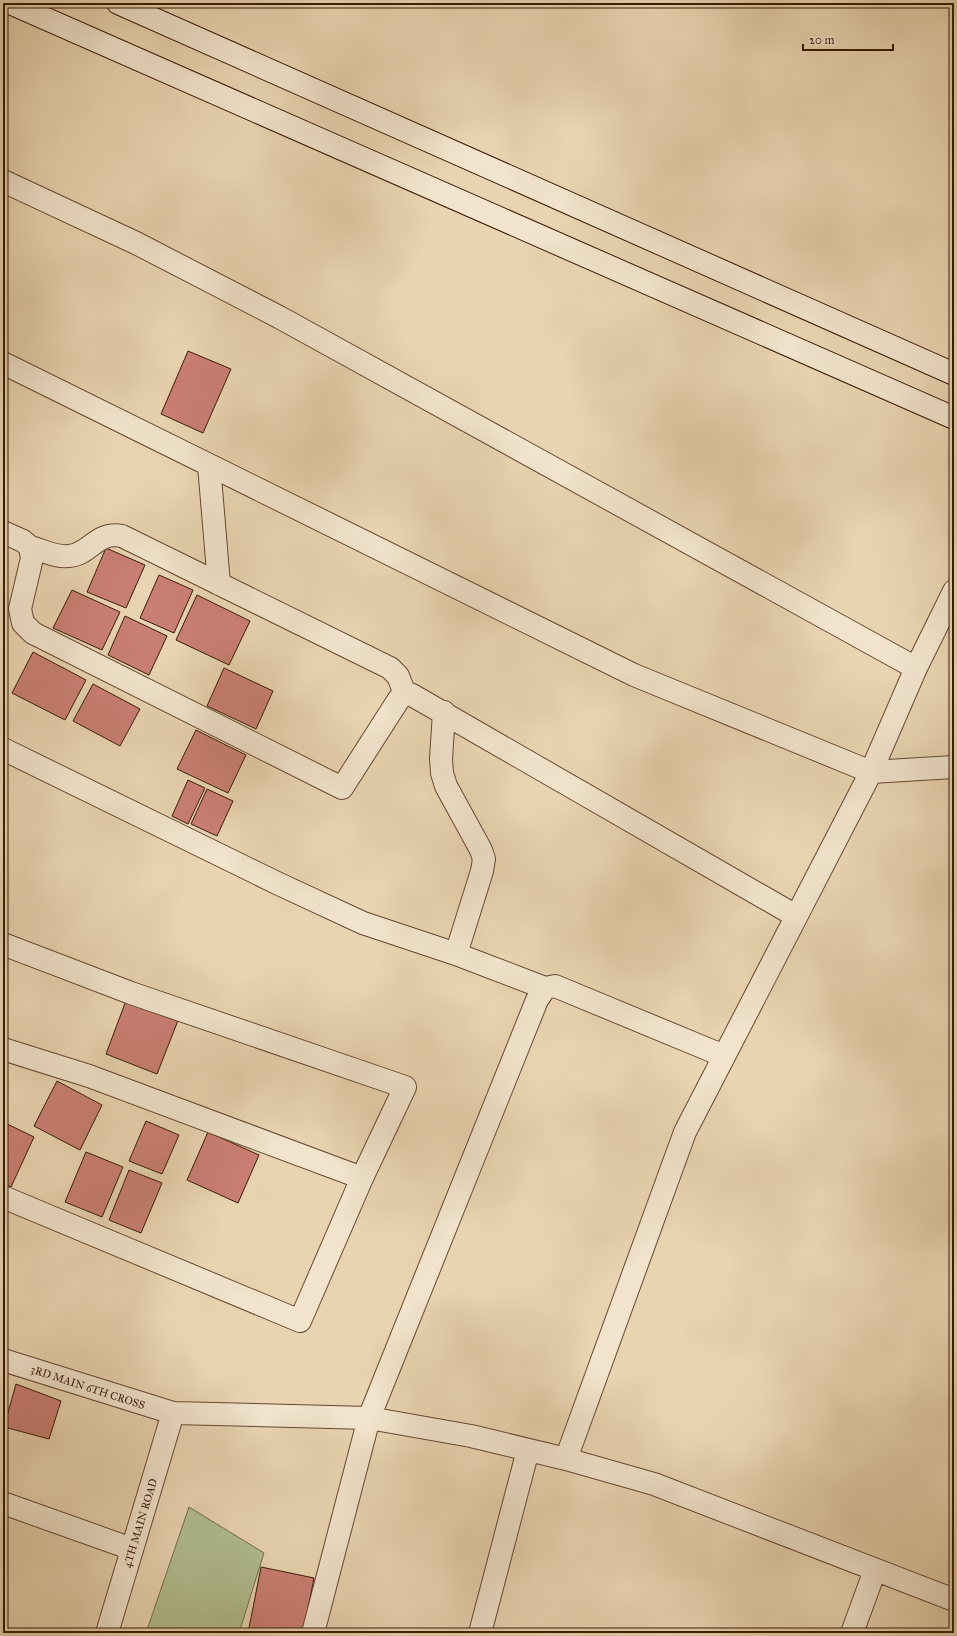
<svg xmlns="http://www.w3.org/2000/svg" width="957" height="1636" font-family="'IM FELL Great Primer',serif">
<style>
.green{fill:#b1be90;stroke:#756c4c}
.building{fill:#ca7f74;stroke:#391a07}
.lines{fill:none;stroke-linecap:round;stroke-linejoin:round}
.street-casing{stroke:#654832;stroke-width:24}
.secondary-casing{stroke:#391a07;stroke-width:24}
.street{stroke:#f1e3cc;stroke-width:22}
.secondary{stroke:#f1e3cc;stroke-width:22}
.labels{text-anchor:middle;stroke-width:3;stroke-linejoin:round;paint-order:stroke}
.street-label{font-size:11px;fill:#391a07;stroke:#f1e3cc}
</style>
<rect width="100%" height="100%" fill="#e9d4b1"/>
<filter id="stains"><feTurbulence type="fractalNoise" baseFrequency=".005" numOctaves="4"/><feColorMatrix values="0 0 0 0 .2 0 0 0 0 .09 0 0 0 0 .02 0 0 0 .5 -.17"/></filter>
<radialGradient id="worn" r=".72"><stop offset=".6" stop-color="#630" stop-opacity="0"/><stop offset="1" stop-color="#630" stop-opacity=".3"/></radialGradient>
<!-- green -->
<path class="green" d="M189 1507 264 1553 239 1633H146Z"/>
<!-- building -->
<path class="building" d="M188 351 231 369 203 433 161 414Z
M106 548 145 565 126 608 87 592Z
M159 575 193 590 174 633 140 618Z
M72 590 120 612 102 650 53 628Z
M197 595 250 621 229 665 176 640Z
M125 616 167 636 149 675 108 655Z
M33 652 86 680 65 720 12 693Z
M224 668 273 691 256 729 207 706Z
M93 684 140 709 120 746 73 721Z
M196 730 246 755 228 793 177 769Z
M188 780 205 788 188 824 172 816Z
M207 789 233 801 217 836 191 824Z
M127 998 179 1018 157 1074 106 1054Z
M57 1081 102 1105 80 1150 34 1126Z
M146 1121 179 1135 162 1174 129 1161Z
M3 1122 34 1137 11 1187 3 1183Z
M208 1132 259 1155 238 1203 187 1180Z
M86 1152 123 1167 102 1217 65 1202Z
M129 1170 162 1183 141 1233 109 1220Z
M16 1384 61 1401 49 1439 4 1427Z
M261 1567 314 1578 303 1633H248Z"/>
<g class="lines">
<!-- street casing -->
<g class="street-casing">
<path id="street" d="M3 181 136 243 279 317 916 668 871 772 634 675 3 363
M209 465 219 584
M3 532 23 541 30 547 32 558 20 609 23 623 33 633 342 788 399 699 405 694 412 695 796 916
M30 547C42 550 57 558 69 556 91 554 96 531 122 536L390 668 398 676 405 694
M916 668 954 591
M444 712 441 759 442 773 446 786 481 850 484 859 482 871 456 954
M3 749 279 884 363 923 456 954 545 988
M3 944 131 993 405 1087 362 1178 89 1076 3 1049
M3 1197 300 1321 362 1178
M3 1360 173 1413 369 1418 471 1436 566 1459 654 1484 954 1600
M566 1459 685 1132 871 772 954 767
M3 1503 132 1549
M107 1633 173 1413
M313 1633 369 1418 537 1000 545 988 555 986 724 1056
M480 1633 528 1450
M852 1633 875 1570"/>
</g>
<!-- secondary casing -->
<g class="secondary-casing">
<path id="secondary" d="M10 3 954 418
M118 3 954 374"/>
</g>
<!-- street -->
<use href="#street" class="street"/>
<!-- secondary -->
<use href="#secondary" class="secondary"/>
</g>
<g class="labels">
<!-- street labels -->
<g class="street-label">
<text transform="translate(88 1387) rotate(18)" y="4">3RD MAIN 6TH CROSS</text>
<text transform="translate(140 1523) rotate(-73)" y="4">4TH MAIN ROAD</text>
</g>
</g>
<!-- margin -->
<rect width="957" height="1636" fill="none" stroke="#e9d4b1" stroke-width="16"/>
<rect x="4" y="4" width="949" height="1628" fill="none" stroke="#391a07" stroke-width="2"/>
<rect x="8" y="8" width="941" height="1620" fill="none" stroke="#391a07"/>
<!-- scale -->
<path d="M803 44v6h90v-6" fill="none" stroke="#391a07" stroke-width="2"/>
<text x="809" y="44" font-size="12" fill="#391a07" stroke="#f1e3cc" stroke-width="3" paint-order="stroke">20 m</text>
<rect width="100%" height="100%" filter="url(#stains)"/>
<rect width="100%" height="100%" fill="url(#worn)"/>
</svg>
